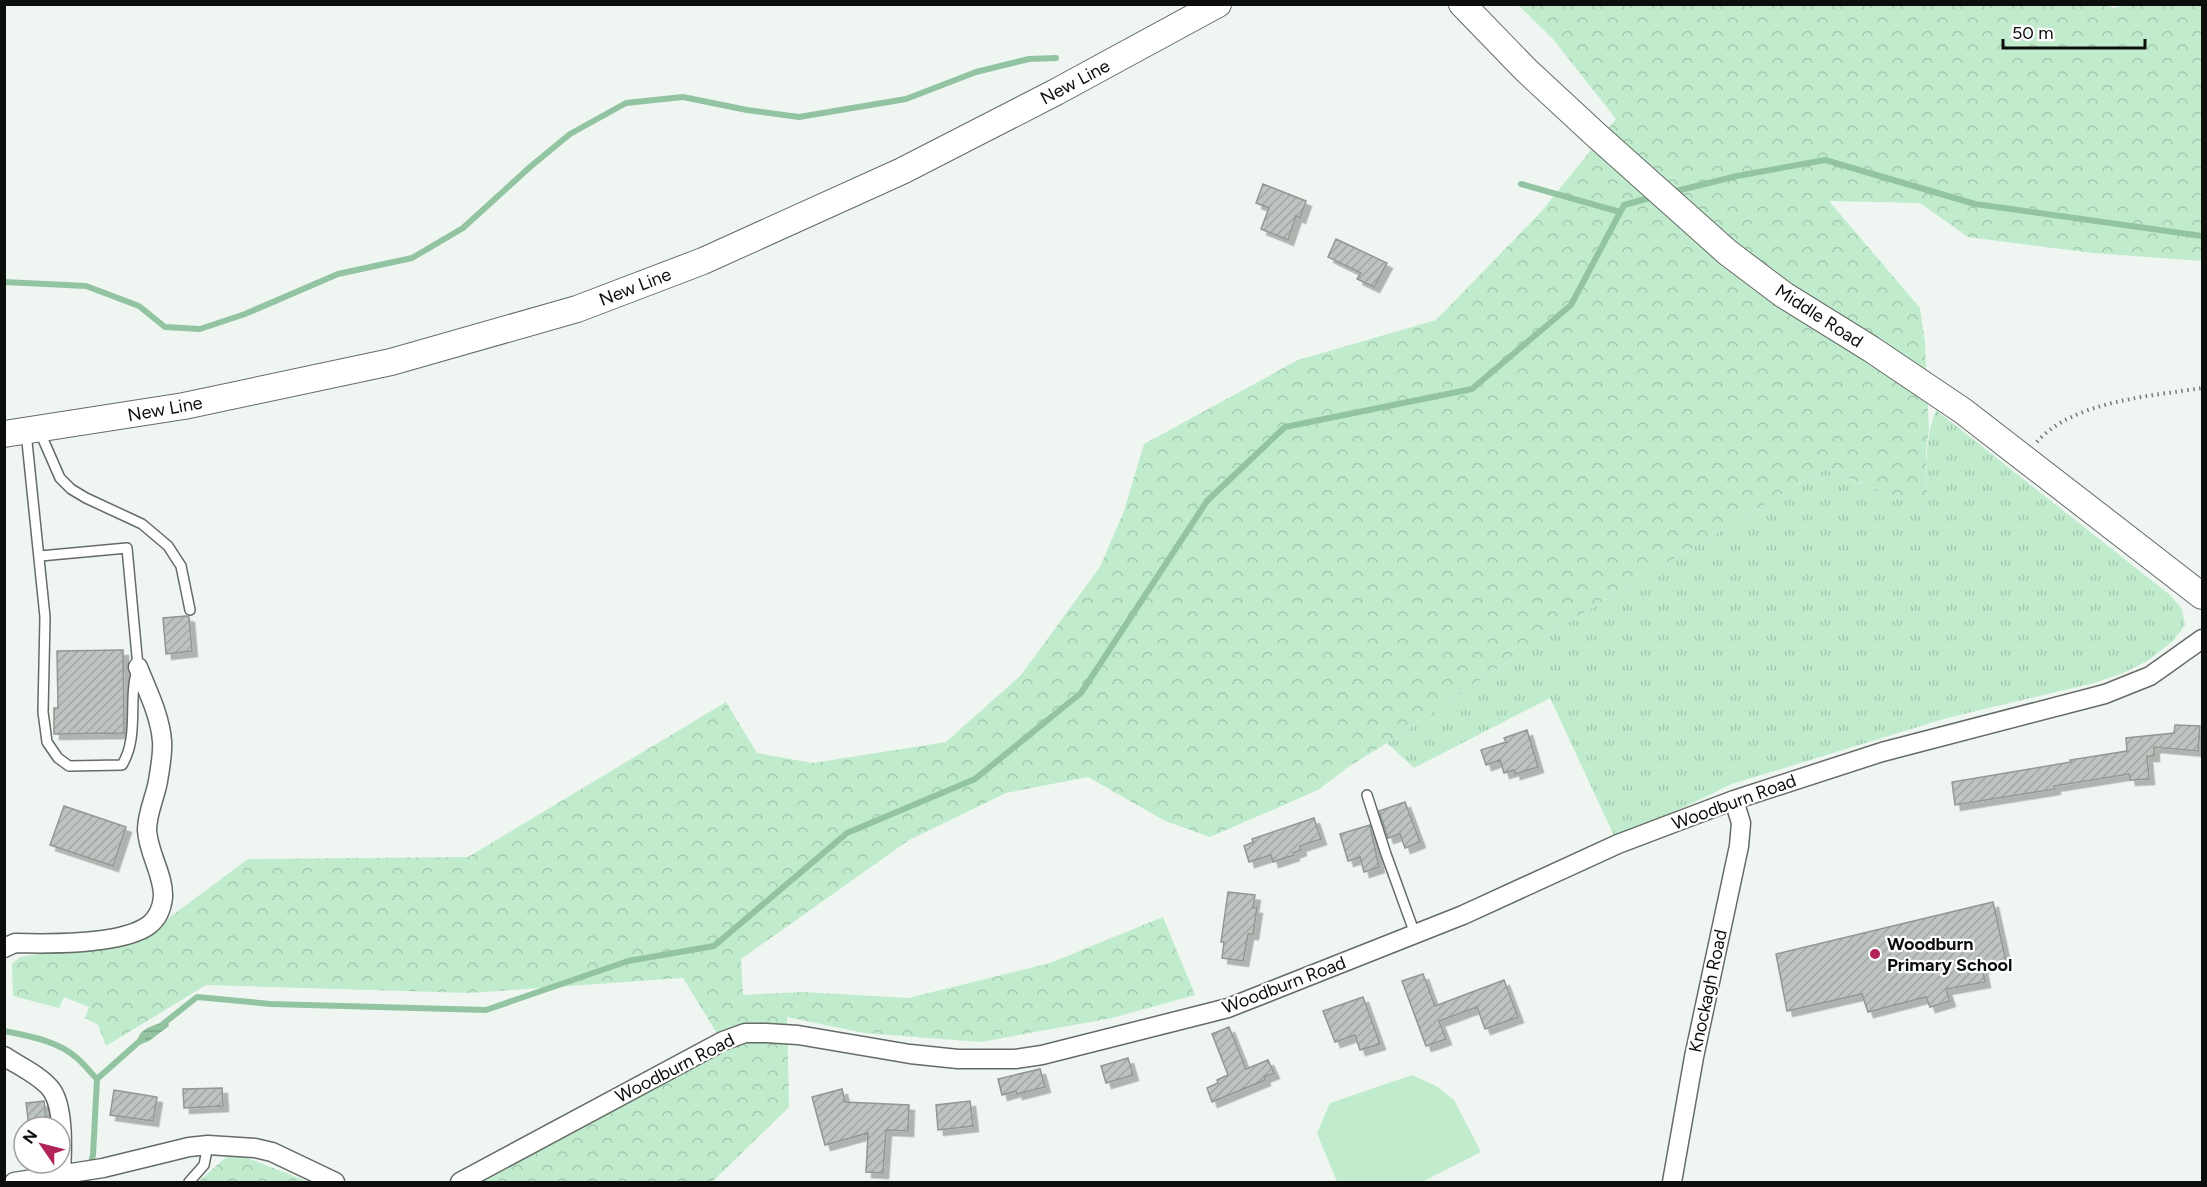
<svg xmlns="http://www.w3.org/2000/svg" width="2207" height="1187" font-family="Figtree,sans-serif">
<style>
.grass{fill:url(#grass-tufts)}
.forest{fill:url(#forest-crowns)}
.pitch{fill:#c0eccd}
.water{fill:url(#water-rules)}
.lines{fill:none;stroke-linecap:round;stroke-linejoin:round}
.stream{stroke:#93c4a2;stroke-width:6}
.building{fill:url(#building-hatch);stroke:#919893;stroke-width:1.5;filter:url(#shadow)}
.lane-casing{stroke:#656b66;stroke-width:12}
.street-casing{stroke:#656b66;stroke-width:21}
.secondary-casing{stroke:#656b66;stroke-width:28}
.path{stroke:#757975;stroke-width:4;stroke-dasharray:1.5 4.5;stroke-linecap:butt}
.lane{stroke:#fff;stroke-width:9}
.street{stroke:#fff;stroke-width:18}
.secondary{stroke:#fff;stroke-width:26}
.poi-dot{fill:#b12359;stroke:#fff;stroke-width:2}
.labels{text-anchor:middle;stroke-width:4.5;stroke-linejoin:round;paint-order:stroke}
.street-label{font-size:18px;fill:#0c0e0c;stroke:#fff}
.poi-label{font-size:18px;font-weight:bold;fill:#0c0e0c;stroke:#fff;text-anchor:start}
</style>
<defs>
<pattern id="grass-tufts" width="24" height="20" patternUnits="userSpaceOnUse" patternTransform="scale(1.5)"><rect width="24" height="20" fill="#c0eccd"/><path d="M3 7l-1-3M5 7V3M7 7l1-3M15 17l-1-3M17 17v-4M19 17l1-3" fill="none" stroke="#a4c9af"/></pattern>
<pattern id="forest-crowns" width="20" height="18" patternUnits="userSpaceOnUse" patternTransform="scale(1.5)"><rect width="20" height="18" fill="#c0eccd"/><path d="M2 6a3 3 0 1 1 6 0M12 15a3 3 0 1 1 6 0" fill="none" stroke="#a4c9af"/></pattern>
<pattern id="water-rules" width="6" height="5" patternUnits="userSpaceOnUse" patternTransform="scale(1.5)"><rect width="6" height="5" fill="#93c4a2"/><path d="M0 2.5h6" fill="none" stroke="#7ea78a"/></pattern>
<pattern id="building-hatch" width="6" height="6" patternUnits="userSpaceOnUse" patternTransform="scale(1.5)"><rect width="6" height="6" fill="#bdc4bf"/><path d="M-1 1l2-2M0 6l6-6M5 7l2-2" fill="none" stroke="#a1a7a3"/></pattern>
<filter id="shadow"><feDropShadow dx="5.5" dy="5.5" stdDeviation="0" flood-color="#0004"/></filter>
</defs>
<rect width="100%" height="100%" fill="#eff6f1"/>
<!-- grass -->
<path class="grass" d="M1936 410 2170 595 2182 609 2185 625 2174 640 2149 660 2123 673 2094 683 1947 718 1732 784 1616 840 1550 698 1414 768 1387 743 1550 633 1824 469 1927 508C1927 474 1923 443 1936 410Z"/>
<!-- forest -->
<path class="forest" d="M2103 4 2113 8 2126 4 2202 5V261L2093 253 1968 237 1920 203 1829 201 1920 308 1925 342 1929 429 1926 451 1927 508 1824 469 1550 633 1387 743 1351 765 1318 790 1210 837 1165 821 1088 777 1006 793 909 840 741 959 743 995 802 992 908 998 1050 963 1163 917 1195 995 1112 1018 981 1042 864 1033 787 1017 789 1107 712 1182H479L726 1048 683 978 470 993 206 985 106 1046 98 1025 85 1018 89 1007 64 997 59 1008 13 996 12 964 20 957 90 946 151 931 248 859 468 857 726 702 757 753 813 763 946 742 1021 675 1100 567 1124 511 1144 444 1298 360 1436 320 1540 213 1616 119 1553 39 1518 5Z
M232 1152 309 1182H198Z"/>
<!-- pitch -->
<path class="pitch" d="M1412 1075 1436 1086 1454 1100 1481 1152 1422 1182H1337L1317 1133 1330 1103Z"/>
<!-- water -->
<path class="water" d="M167 1021 169 1026 149 1041 139 1045C134 1029 155 1025 167 1021Z"/>
<g class="lines">
<!-- stream -->
<path class="stream" d="M1521 184 1620 212
M1672 192 1737 176 1825 160 1975 204 2202 236
M4 282 86 286 139 306 165 327 200 329 245 314 338 274 412 258 463 228 530 167 570 134 626 103 683 97 747 110 799 117 906 99 976 72 1029 59 1056 58
M163 1024 197 997 271 1004 486 1010 628 961 714 946 847 833 975 779 1081 693 1207 501 1285 427 1472 389 1571 305 1624 205 1653 197
M4 1031C29 1036 58 1041 77 1058 84 1064 90 1072 97 1079
M86 1182 93 1155 97 1079 142 1039"/>
</g>
<!-- building -->
<path class="building" d="M1263 184 1306 201 1300 218 1296 216 1288 240 1261 229 1269 208 1256 203Z
M1336 239 1387 263 1374 287 1357 279 1361 273 1328 257Z
M186 616 189 617 192 651 166 654 163 618Z
M123 650 124 733 54 734V708H58L57 651Z
M2175 725 2200 726 2198 751 2154 747V756H2147L2149 779 2130 780 2129 774 2054 786 2055 789 1955 805 1952 782 2071 762 2070 760 2127 751 2126 738 2174 733Z
M1527 730 1538 767 1515 774 1514 770 1504 773 1500 760 1486 765 1481 750 1506 742 1504 738Z
M1405 802 1420 842 1405 848 1400 834 1388 838 1379 811Z
M64 806 126 827 113 866 50 845Z
M1314 818 1321 839 1300 846 1301 850 1293 853 1294 855 1273 862 1271 855 1249 862 1244 846 1253 842 1252 839Z
M1370 825 1379 867 1364 872 1360 857 1348 861 1340 834Z
M1228 892 1255 895 1253 908H1257L1253 934H1248L1243 961 1222 958 1224 942H1221Z
M1993 902 2006 961 1982 967 1985 982 1946 989 1950 1001 1930 1007 1926 997 1868 1012 1862 994 1787 1011 1776 954Z
M1423 974 1435 1006 1504 980 1518 1017 1485 1029 1477 1007 1439 1021 1446 1039 1426 1046 1402 981Z
M1363 997 1380 1044 1360 1050 1355 1035 1335 1042 1323 1011Z
M1229 1027 1246 1069 1268 1060 1274 1073 1264 1077 1265 1080 1212 1102 1207 1088 1218 1083 1217 1080 1228 1075 1212 1034Z
M1128 1058 1133 1075 1106 1083 1101 1066Z
M1040 1069 1045 1087 1017 1094 1016 1091 1002 1095 998 1079Z
M222 1088 223 1106 184 1108 183 1089Z
M842 1089 845 1102 909 1105 908 1131 886 1130 883 1173 866 1172 868 1133 825 1145 812 1097Z
M114 1090 157 1097 153 1121 110 1115Z
M44 1101 47 1127H29L26 1103Z
M970 1101 973 1126 938 1130 936 1105Z"/>
<g class="lines">
<!-- lane casing -->
<g class="lane-casing">
<path id="lane" d="M39 430 60 478 71 489 86 498 142 524 168 546 181 566 190 610
M26 432 45 617 43 712 47 742 58 758 69 766 122 765C140 736 127 698 138 667L127 548 40 556
M1367 795 1386 854 1415 934
M189 1182 204 1165 208 1145"/>
</g>
<!-- street casing -->
<g class="street-casing">
<path id="street" d="M4 948 15 943C49 944 122 945 149 925 158 918 162 907 163 897 164 875 148 853 147 830 147 813 155 798 158 781 160 768 163 754 162 741 160 715 147 690 138 667
M4 1056C19 1066 39 1075 50 1088 65 1105 62 1153 61 1175
M14 1182 103 1168 189 1147 208 1145 255 1148 272 1152 335 1182
M460 1182 723 1041 745 1033H766L798 1035 910 1054 958 1059H1015L1042 1055 1228 1008 1463 915 1618 844 1734 800 1882 752 2105 694 2150 676 2202 639
M1672 1182 1694 1057 1739 846 1741 823 1734 800"/>
</g>
<!-- secondary casing -->
<g class="secondary-casing">
<path id="secondary" d="M1462 4 1526 70 1595 134 1727 252 1784 295 1871 349 1963 411 2202 596
M4 434 184 406 391 362 577 309 703 261 902 171 1056 92 1218 4"/>
</g>
<!-- path -->
<path class="path" d="M2037 442C2072 401 2152 396 2202 388"/>
<!-- lane -->
<use href="#lane" class="lane"/>
<!-- street -->
<use href="#street" class="street"/>
<!-- secondary -->
<use href="#secondary" class="secondary"/>
</g>
<!-- markers -->
<circle class="poi-dot" cx="1875" cy="954" r="6"/>
<g class="labels">
<!-- street labels -->
<g class="street-label">
<text transform="translate(1075 82) rotate(-28)" y="6">New Line</text>
<text transform="translate(635 287) rotate(-21)" y="6">New Line</text>
<text transform="translate(1819 316) rotate(33)" y="6">Middle Road</text>
<text transform="translate(165 409) rotate(-10)" y="6">New Line</text>
<text transform="translate(1734 802) rotate(-20)" y="6">Woodburn Road</text>
<text transform="translate(1284 985) rotate(-21)" y="6">Woodburn Road</text>
<text transform="translate(1708 991) rotate(-78)" y="6">Knockagh Road</text>
<text transform="translate(675 1068) rotate(-27)" y="6">Woodburn Road</text>
</g>
<!-- poi labels -->
<g class="poi-label">
<text x="1887" y="950">Woodburn<tspan x="1887" dy="21">Primary School</tspan></text>
</g>
</g>
<!-- border -->
<rect width="2207" height="1187" fill="none" stroke="#0c0e0c" stroke-width="12"/>
<!-- north arrow -->
<g transform="translate(42 1145) rotate(305)"><circle r="28" fill="#ffffff" stroke="#9e9f9e" stroke-width="1.5"/>
<path d="M0-4.5L10 22L0 15L-10 22Z" fill="#b12359"/>
<text y="-9" font-size="16" font-weight="bold" text-anchor="middle" fill="#0c0e0c">N</text>
</g>
<!-- scale -->
<path d="M2003 39v9h142v-9" fill="none" stroke="#0c0e0c" stroke-width="3"/>
<text x="2012" y="39" font-size="18" fill="#0c0e0c" stroke="#ffffff" stroke-width="4.5" paint-order="stroke">50 m</text>
</svg>
